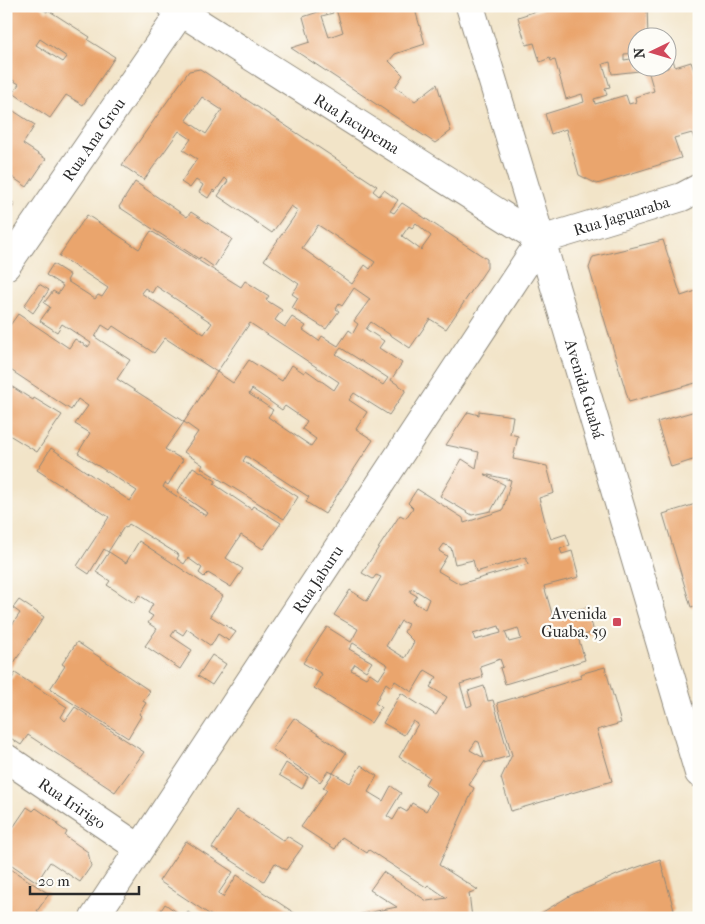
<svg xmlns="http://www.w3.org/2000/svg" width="705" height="924" font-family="'IM FELL French Canon',serif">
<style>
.building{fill:#eaa56d;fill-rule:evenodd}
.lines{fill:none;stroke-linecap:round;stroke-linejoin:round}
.minor-casing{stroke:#8e887a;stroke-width:30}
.tertiary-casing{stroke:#8e887a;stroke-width:30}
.minor{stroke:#fff;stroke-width:28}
.tertiary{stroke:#fff;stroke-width:28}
.poi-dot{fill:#d1495b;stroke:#fdfcf7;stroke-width:2}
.labels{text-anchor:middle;stroke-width:4.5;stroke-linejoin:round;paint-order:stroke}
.street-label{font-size:16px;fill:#2b2b2b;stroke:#fdfcf7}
.poi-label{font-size:16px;fill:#2b2b2b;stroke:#fdfcf7;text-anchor:end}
</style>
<rect width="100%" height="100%" fill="#fdfcf7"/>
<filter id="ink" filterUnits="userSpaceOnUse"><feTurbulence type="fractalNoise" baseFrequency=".02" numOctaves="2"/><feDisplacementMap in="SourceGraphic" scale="10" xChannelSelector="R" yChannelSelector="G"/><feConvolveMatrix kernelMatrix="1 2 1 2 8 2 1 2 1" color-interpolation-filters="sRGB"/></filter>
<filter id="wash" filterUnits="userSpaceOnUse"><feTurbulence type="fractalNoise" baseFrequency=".0096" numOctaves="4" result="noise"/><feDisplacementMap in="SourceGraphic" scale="20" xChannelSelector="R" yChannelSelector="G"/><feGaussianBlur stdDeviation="1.12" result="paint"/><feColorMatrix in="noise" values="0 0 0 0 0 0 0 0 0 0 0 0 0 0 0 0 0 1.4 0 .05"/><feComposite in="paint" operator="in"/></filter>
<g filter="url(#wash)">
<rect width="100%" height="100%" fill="#f2e4c8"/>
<g id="blocks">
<!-- building -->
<path class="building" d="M6 6H38L47 12 48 10 90 37 88 40 115 57 83 105 66 95 50 118 13 93 19 84 6 76ZM40 39 67 57 63 62 36 45Z
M320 6H331L333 13 322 16 329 37 343 32 335 6H414L425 44 395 54 389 61 403 75 395 87 415 101 437 84 451 131 435 143 291 48 310 42 303 17 321 11Z
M552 6H647L648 38H638V53L624 54V60L638 58V68H668V49L670 48 675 67 691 62 695 73 699 72V151L692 133 674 138 681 158 597 184 579 175 566 129 551 134 545 114 584 102 582 94 566 99 555 60 551 61 550 58 540 62 534 43 526 45 518 17ZM610 62 612 74 648 70 654 91 635 97 636 102 629 104 626 95 595 104 594 99 607 95 605 88 610 87 603 64Z
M200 69 377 186 373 191 379 196 384 190 398 200 390 211 394 213 402 203 487 259V268L446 329 430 319 410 348 371 322 366 329 384 341 379 348 402 363 391 380 406 390 389 415 354 393 349 400 367 412 356 429 373 440 325 514 306 502 309 497 246 456 243 461 298 497 284 519 201 468 203 465 184 452 198 432 184 422 217 372 233 383 249 360 282 381 292 365 304 373 306 370 334 390 339 382 250 323 217 372 165 338 154 353 113 326 110 330 102 325 95 337 130 360 117 379 184 422 165 449 183 460 168 485 165 483 163 487 206 516 208 513 177 492 193 467 216 481 214 484 251 509 253 506 281 523 263 549 241 535 226 558 243 569 231 587 208 573 204 577 199 573 202 568 188 558 184 564 177 559 179 555 129 524 126 528 124 527 108 552 104 549 89 574 77 566 109 517 37 470 51 448 130 501 137 491 78 453 90 433 75 424 88 406 78 399 71 410 6 367V331L18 314 69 348 75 339 88 347 91 343 62 324 57 332 40 321 50 307 44 303 53 291 58 294 63 286 46 275 53 264 70 275 67 281 95 299 98 295 102 297 108 288 59 256 87 215 139 249 151 231 241 287 245 281 269 296 266 300 282 310 275 320 285 327 292 317 306 326 303 330 319 341 322 336 338 346 349 330 353 333 358 324 354 321 370 299 354 288 342 306 339 304 336 309 339 311 326 329 292 308 298 298 292 294 299 284 264 260 298 211 291 206 272 233 218 196 228 181 225 178 215 192 213 190 208 198 199 192 203 185 196 180 190 188 181 182 197 159 183 150 191 139 179 131 144 180 122 165 189 71ZM202 97 222 110 206 134 186 120ZM416 223 431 236 421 250 402 236 409 226 412 228ZM318 225 375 262 370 269 365 265 352 284 302 248ZM156 286 212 323 204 334 141 293 145 288 152 293ZM341 348 388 378 383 385 336 354ZM252 389 282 410 285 406 307 421 302 429 316 439 311 446 268 417 273 410 249 394Z
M6 106 35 125 23 144 46 159 27 187 12 177 6 187Z
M135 182 187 217 191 212 232 239 214 267 200 257 199 259 119 207Z
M6 198 15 204 6 216Z
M663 240 681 296 699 290V382L629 402 589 268 593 257Z
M39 284 49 290 33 313 24 306Z
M6 383 33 400 34 398 62 415 37 452 6 433Z
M699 410V458L671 467 657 422Z
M479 411 513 416 510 434 518 436 513 459 547 466 554 493 539 498 546 525 551 539 566 534 570 545 560 549 562 554 572 551 579 577 544 586 553 617 587 607 594 632 578 637 585 660 505 684 500 668 503 667 500 659 480 666 483 677 460 684 467 707 472 705 468 691 484 686 488 701 493 700 509 756 485 763V761L469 785 474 788 439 865 478 890 469 893 472 918H342L397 907 370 890 383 872 427 901 447 898 428 885 426 887 369 850 367 853 342 837 335 849 301 827 327 790 323 788 333 773 350 783 361 765 377 776 368 792 383 801 391 786 401 793 387 816 393 820 400 808 407 812 412 803 426 811 437 793 425 784 429 777 399 757 418 724 413 721 404 735 383 723 401 693 436 715 447 697 430 687 437 677 425 670 412 692 395 681 391 687 386 683 375 703 381 707 371 723 314 688 322 674 303 663 327 627 351 642 358 629 334 615 350 590 367 601 381 577 376 575 373 579 362 573 400 515 406 518 413 508 408 503 417 489 463 518 464 523 503 510 511 480 484 474 505 485 491 511 472 515 440 496 462 459 476 468 479 452 446 445 468 412 479 415ZM444 544 451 548 455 564 473 560 476 572 526 557 528 564 460 584 438 571 447 556 439 551ZM412 588 429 599 425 609 413 602 417 596 410 592ZM401 621 408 624 404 632 414 642 405 658 386 646ZM499 626 501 633 475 640 473 634ZM518 628 521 639 509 642 505 632ZM353 643 388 665 379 679 370 673 366 678 351 670 355 664 366 671 372 662 349 649ZM476 741 479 742 484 758 470 750Z
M699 503V605L691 607 663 514Z
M139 541 223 596 210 616 236 632 229 641 218 634 211 646 187 629 183 635 175 630 171 636 192 650 180 669 145 646 157 629 148 623 153 616 148 613 153 604 139 595 134 603 107 585 110 581 96 572 109 552 126 563Z
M19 600 44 617 6 675V634L20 613 13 608Z
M77 642 150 691 143 701 146 703 139 714 141 716 128 738 50 689 65 666 62 664Z
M212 655 226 664 212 685 198 676Z
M605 667 621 723 597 730 612 781 511 811 501 778 512 755 497 703 581 678 580 674Z
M15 673 67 707 61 717 65 721 75 707 144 752 115 792 28 735 21 745 6 735V676L12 679Z
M294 718 346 753 333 773 328 771 320 782 272 749Z
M286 763 308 777 302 789 279 775Z
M27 807 33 811 36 808 58 823 57 825 67 832 65 836 88 852 91 866 80 882 50 862 37 882 6 861V838Z
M237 810 284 841 287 836 303 846 286 870 275 863 264 881 212 848Z
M186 841 233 872 218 894 223 897 237 875 302 918H251L248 916 247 918H215L159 881Z
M660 859 674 910 666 918H533L571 895 619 874Z
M6 866 49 894 37 911 48 918H6Z
M165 904 184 917 188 912 196 918H156Z"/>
</g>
</g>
<g filter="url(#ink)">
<use href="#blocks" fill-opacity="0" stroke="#8e887a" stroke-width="1"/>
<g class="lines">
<!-- minor casing -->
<g class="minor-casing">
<g id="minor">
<path d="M470 6 541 240"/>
<path id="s1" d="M541 240 682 197 699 188"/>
<path id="s2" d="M6 266 181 12"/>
<path id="s3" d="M6 758 139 848"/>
<path id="s4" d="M94 918 541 240"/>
</g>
</g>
<!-- tertiary casing -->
<g class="tertiary-casing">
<g id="tertiary">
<path id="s5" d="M172 6 541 240 699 773"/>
</g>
</g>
<!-- minor -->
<use href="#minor" class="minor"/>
<!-- tertiary -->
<use href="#tertiary" class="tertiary"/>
</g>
</g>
<!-- markers -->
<rect class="poi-dot" x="612" y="617" width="10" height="10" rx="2.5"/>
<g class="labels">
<!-- street labels -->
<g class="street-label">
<text dy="6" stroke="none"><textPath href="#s5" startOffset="219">Rua Jacupema</textPath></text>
<text dy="6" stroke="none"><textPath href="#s2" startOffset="154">Rua Ana Grou</textPath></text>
<text dy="6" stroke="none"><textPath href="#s1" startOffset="84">Rua Jaguaraba</textPath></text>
<text dy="6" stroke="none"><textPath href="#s5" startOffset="592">Avenida Guabá</textPath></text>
<text dy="6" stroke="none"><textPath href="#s4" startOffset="406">Rua Jaburu</textPath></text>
<text dy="6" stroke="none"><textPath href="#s3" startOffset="80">Rua Iririgo</textPath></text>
</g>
<!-- poi labels -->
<g class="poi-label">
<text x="607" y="619">Avenida<tspan x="607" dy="18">Guaba, 59</tspan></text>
</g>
</g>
<!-- margin -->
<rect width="705" height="924" fill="none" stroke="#fdfcf7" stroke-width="25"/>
<!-- north arrow -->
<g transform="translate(652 52) rotate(265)"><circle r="24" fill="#fdfcf7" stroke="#a9a8a5"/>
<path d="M0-4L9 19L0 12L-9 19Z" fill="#d1495b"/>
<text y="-8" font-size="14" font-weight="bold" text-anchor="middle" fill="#2b2b2b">N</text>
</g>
<!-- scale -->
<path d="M30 886v8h109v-8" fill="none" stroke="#2b2b2b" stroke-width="2.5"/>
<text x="38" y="886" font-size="15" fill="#2b2b2b" stroke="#fdfcf7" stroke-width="4" paint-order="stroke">20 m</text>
</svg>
